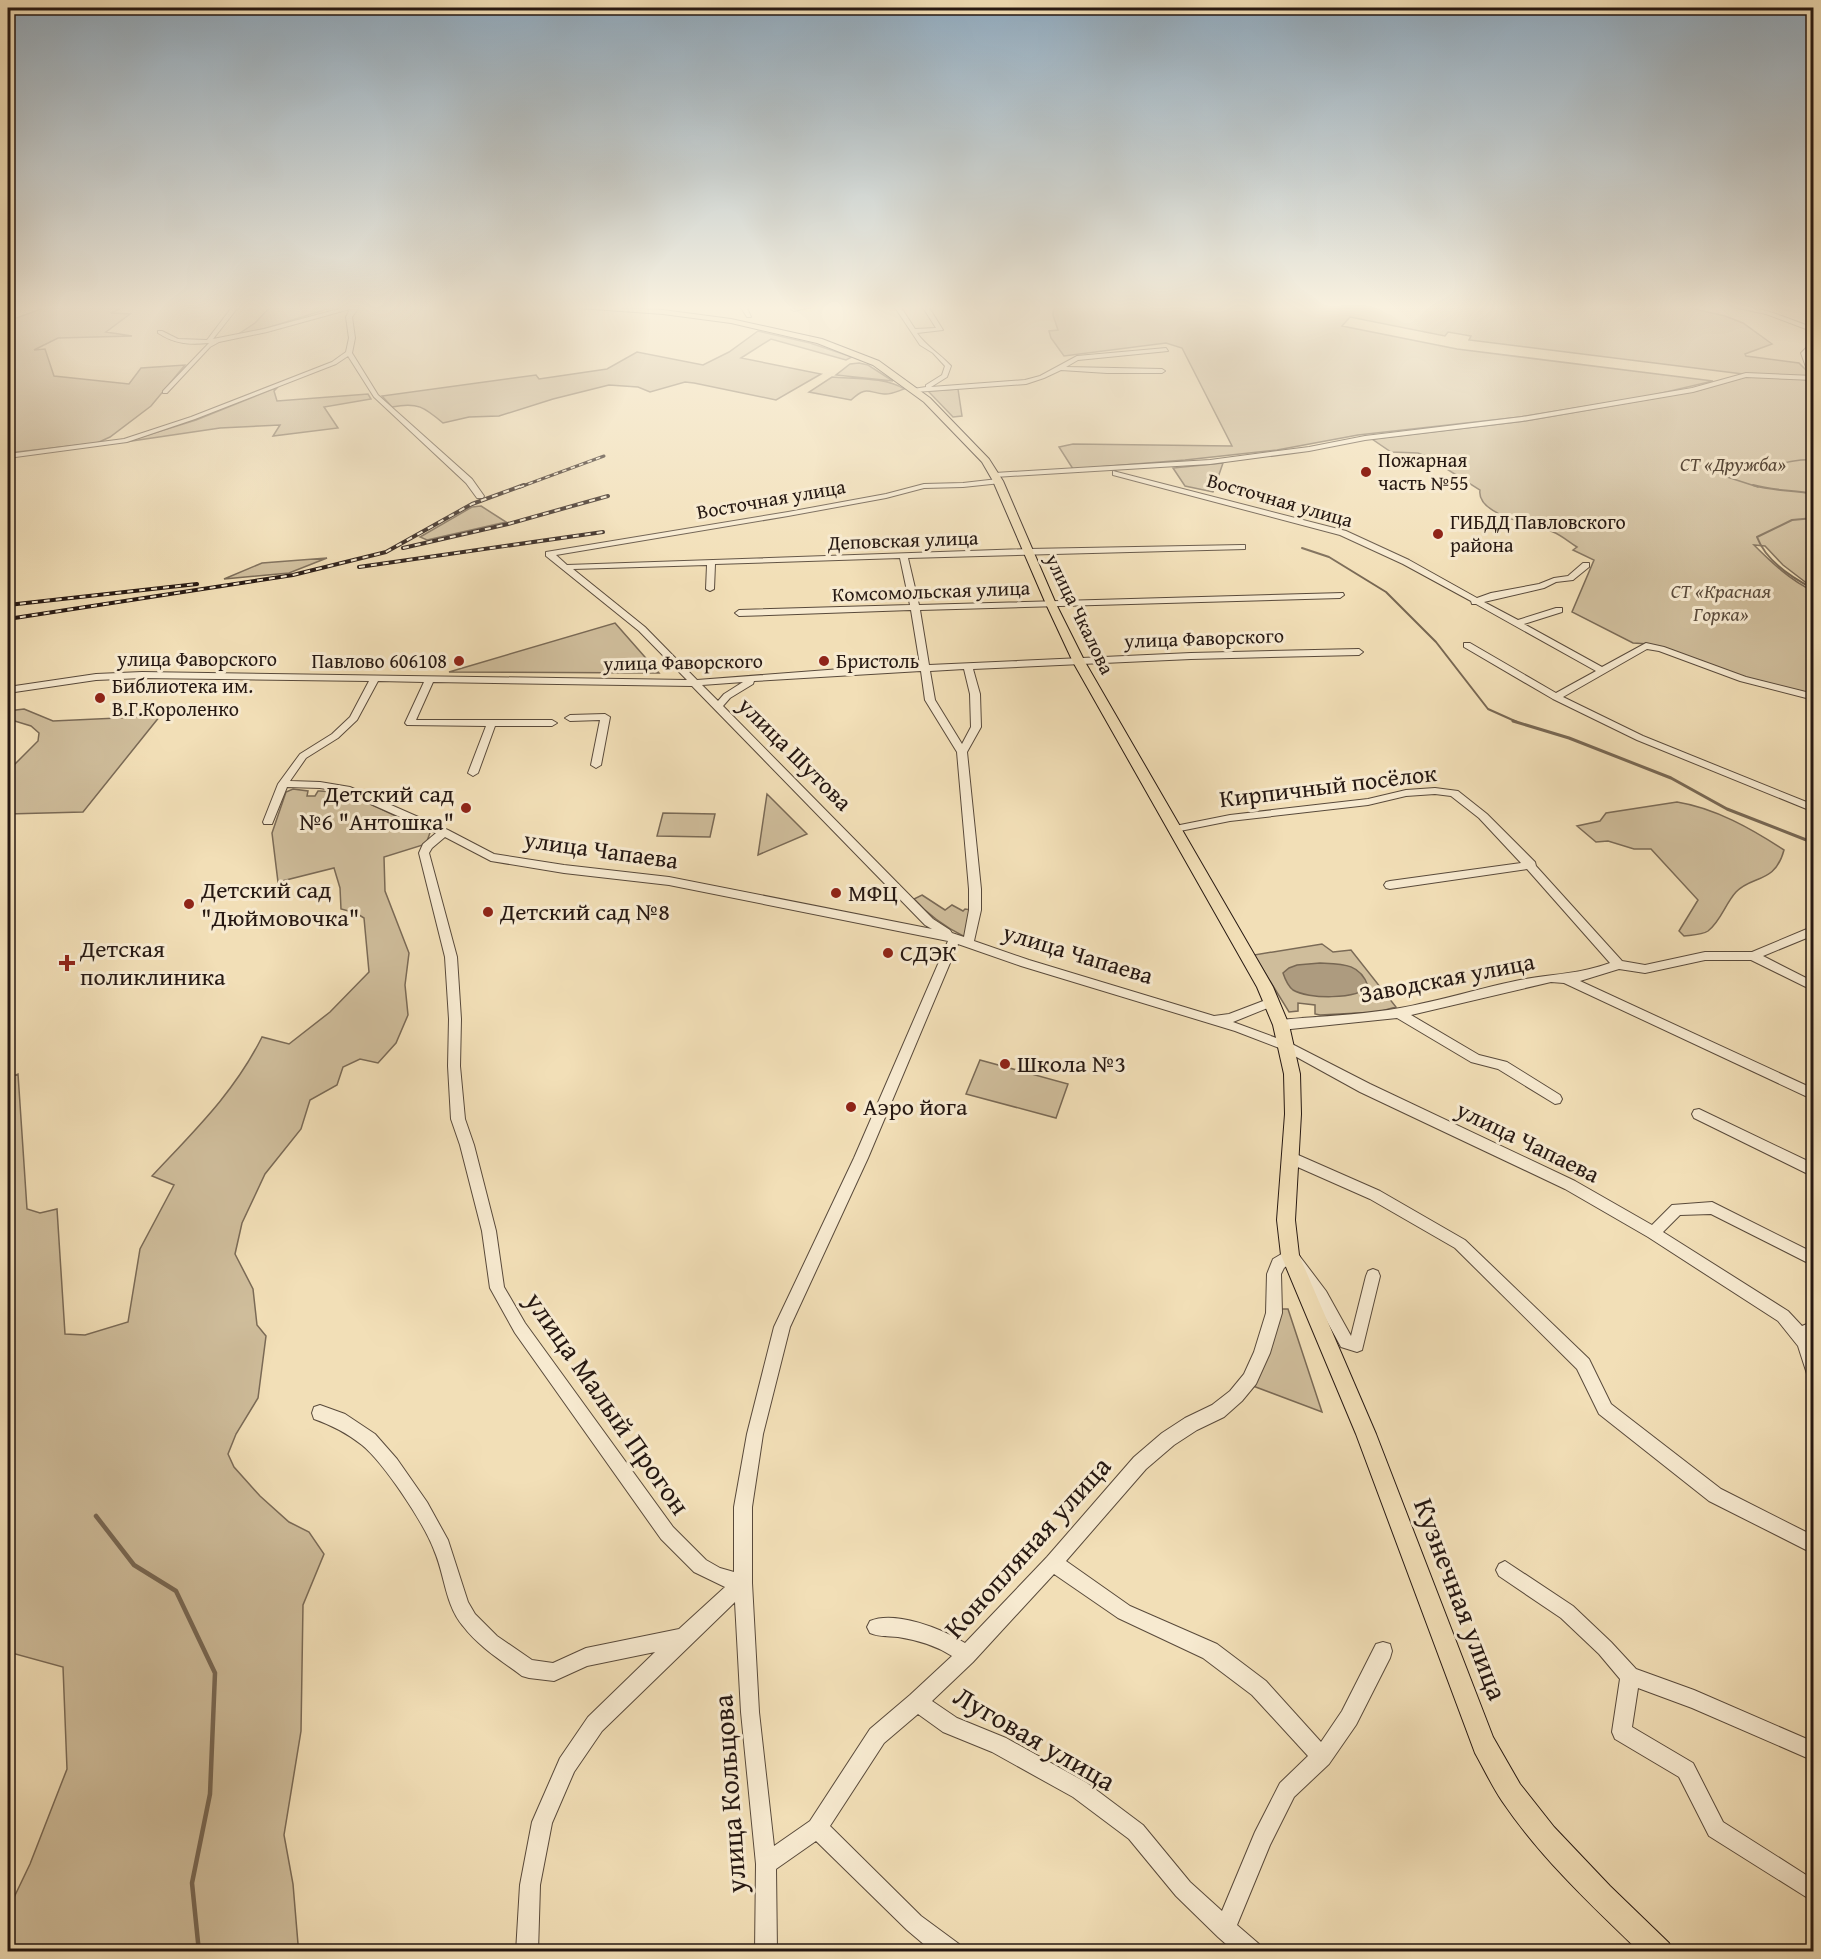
<svg xmlns="http://www.w3.org/2000/svg" width="1821" height="1959" font-family="'Gentium Book Plus',serif">
<style>
.green{fill:#cfbd9b;stroke:#7a6a56;stroke-width:1.5}
.water{fill:#ad9b7f;stroke:#776753;stroke-width:1.5}
.lines{fill:none;stroke-linecap:round;stroke-linejoin:round}
.stream-far3{stroke:#776753;stroke-width:1.5}
.stream-far2{stroke:#776753;stroke-width:2}
.stream-far1{stroke:#776753;stroke-width:3}
.stream{stroke:#776753;stroke-width:4.5}
.minor-casing{stroke:#594a3b;stroke-width:2}
.major-casing{stroke:#261812;stroke-width:2}
.minor{fill:#f7ead0;fill-rule:evenodd}
.major{fill:#f2dfb7;fill-rule:evenodd}
.rail-far1-casing{stroke:#261812;stroke-width:3}
.rail-casing{stroke:#261812;stroke-width:4}
.rail-far1{stroke:#f7ead0;stroke-width:1.5;stroke-dasharray:4.5;stroke-linecap:butt}
.rail{stroke:#f7ead0;stroke-width:2;stroke-dasharray:6;stroke-linecap:butt}
.poi-dot{fill:#8f2418;stroke:#f7ead0;stroke-width:2}
.labels{text-anchor:middle;stroke-width:6;stroke-linejoin:round;paint-order:stroke}
.far-poi-label{font-size:20px;fill:#261812;stroke:#f7ead0;text-anchor:start}
.far-park-label{font-size:20px;font-style:italic;fill:#594a3b;stroke:#f7ead0}
.far-street-label{font-size:20px;fill:#261812;stroke:#f7ead0}
.street-label{font-size:24px;fill:#261812;stroke:#f7ead0}
.poi-label{font-size:24px;fill:#261812;stroke:#f7ead0;text-anchor:start}
.near-street-label{font-size:28px;fill:#261812;stroke:#f7ead0}
</style>
<rect width="100%" height="100%" fill="#f2dfb7"/>
<filter id="stains"><feTurbulence type="fractalNoise" baseFrequency=".00333" numOctaves="4"/><feColorMatrix values="0 0 0 0 .2 0 0 0 0 .09 0 0 0 0 .02 0 0 0 .5 -.17"/></filter>
<radialGradient id="worn" r=".72"><stop offset=".6" stop-color="#630" stop-opacity="0"/><stop offset="1" stop-color="#630" stop-opacity=".3"/></radialGradient>
<!-- green -->
<path class="green" d="M49 306H126L111 313 130 314 106 332 132 336 58 338 34 350 45 349 54 376 129 384 141 368 185 365 151 406 110 437 97 443 8 453V321Z
M271 306H337L267 328 237 335 255 323Z
M1054 306H1681L1725 316 1743 323 1772 344 1745 354 1746 356 1799 363 1809 373 1805 376 1743 374 1469 340 1471 336 1448 332 1445 336 1350 317 1342 326 1457 349 1713 381 1649 396 1520 417 1358 435 1277 450 1185 460 1073 469 1059 447 1073 444 1232 446 1182 348 1166 343 1064 356 1051 338 1049 331 1058 330 1053 315Z
M758 331 810 343 852 357 846 360 771 339 741 358 821 374 776 400 694 383 685 382 650 392 638 387 609 385 553 399 499 416 469 417 443 423C424 407 418 402 392 407L382 396 536 375 539 379 607 369 637 352 703 365 729 352Z
M859 363 868 365 893 381 836 375 850 364Z
M1749 376 1792 378 1813 381V588L1783 565 1765 546 1754 545C1772 563 1790 580 1813 591V695L1741 677 1649 644 1633 643 1572 612 1594 560 1573 550 1577 547C1569 542 1561 535 1553 532 1534 525 1476 515 1480 490L1428 457 1418 453 1391 452 1372 439 1525 421 1696 391Z
M832 377C854 379 886 377 904 389 898 391 890 395 884 394 867 392 866 386 851 400L809 392Z
M278 387 274 391 277 401 368 394 371 399 324 407 338 428 273 436 280 425 220 428 125 442 196 420Z
M958 389 962 416 953 417 928 391Z
M1223 463 1213 492 1185 486 1173 468Z
M481 506 506 522 427 540 420 537 472 507Z
M327 558 289 573 224 579 262 563Z
M615 623 659 673 449 672Z
M24 709 53 721 160 716 83 812 8 814V771L38 741 39 733 31 726 8 719V711Z
M293 789 308 791 307 796H315L318 791C358 790 393 820 431 830L426 844 384 857 385 891 409 953 405 985 408 1015 396 1043 378 1063 360 1059 343 1067 337 1085 310 1100 301 1129 265 1174 242 1223 235 1254 253 1289 257 1325 266 1336 258 1398 236 1434 228 1454 234 1467 260 1496 289 1522 309 1532 324 1554 303 1605 301 1731 284 1835 293 1884 298 1944 295 1952 8 1951V1910L30 1864 67 1769 63 1667 8 1652V1078L18 1074 27 1209 40 1213 57 1209 65 1334 85 1335 128 1322 140 1249 174 1185 152 1176C194 1131 234 1093 262 1037L289 1044 330 1012 369 972 364 918 356 913 341 909 340 888 334 868 278 882 272 833 286 792Z
M767 794 807 834 758 855Z
M1677 802C1715 808 1752 829 1784 850 1775 884 1752 875 1736 892 1725 904 1721 921 1708 931 1702 935 1692 935 1684 936L1679 931 1698 900 1651 849H1634L1608 841 1596 842 1577 826 1600 821 1606 813Z
M663 813 715 814 710 837 657 836Z
M922 895 945 910 952 905 963 911 965 909 972 910 965 937C945 927 929 916 914 899Z
M1322 944 1333 952 1351 950 1396 1007 1378 1012 1320 1015 1315 1014V1005L1298 1003V1011L1289 1012 1254 955Z
M980 1060 1068 1084 1056 1118 966 1094Z
M1279 1309H1288L1322 1412 1253 1386Z"/>
<!-- water -->
<path class="water" d="M1320 963C1342 964 1360 963 1368 986 1358 1000 1307 999 1293 990 1288 986 1285 979 1283 973L1289 968 1297 965Z"/>
<g class="lines">
<!-- stream-far3 -->
<path class="stream-far3" d="M1758 487 1721 475 1720 472C1731 467 1742 472 1753 470 1774 467 1792 458 1814 460"/>
<!-- stream-far2 -->
<path class="stream-far2" d="M1753 485C1773 491 1793 490 1814 494
M1814 518 1792 520 1757 537C1766 561 1792 578 1814 589
M1302 548 1329 557 1386 592 1436 642 1488 709 1517 722"/>
<!-- stream-far1 -->
<path class="stream-far1" d="M1513 721 1569 738 1671 778 1727 809 1814 843"/>
<!-- stream -->
<path class="stream" d="M96 1516 134 1565 176 1591 215 1673 210 1794 192 1883 199 1952"/>
<!-- minor casing -->
<g class="minor-casing">
<path id="minor" d="M233 306H239L213 339 264 329 350 306H360L352 317 355 338 352 353 378 395 472 479 484 496 483 498H477L466 483 374 397 348 356 336 364 195 419 127 442 8 458V454L124 439 191 417 332 362 346 352 349 338 346 317 350 309 267 332 219 342 210 347 167 393H163V391L209 343C189 345 175 344 158 333V331H162L178 339 207 340Z
M740 306H746L751 317H747Z
M805 306H816L794 311 791 309Z
M894 306H900L915 329 936 328 922 306H928L943 330 917 333C926 346 940 354 951 366L947 377 931 387 1025 380 1040 376 1077 356 1166 348 1168 351 1078 360 1066 367 1162 369 1165 371 1162 373H1107L1061 370 1044 378 1026 384 915 392 913 391V389L926 387V385L942 375 945 366 933 353 920 345Z
M1727 306C1756 304 1787 318 1814 328V332L1766 314Z
M1814 340V346L1807 353 1812 367 1809 369 1806 367 1801 353Z
M1746 373 1814 376V380L1746 377 1693 392 1522 421 1365 440 1309 451 1210 464 995 477 991 475 995 473 1210 460 1309 447 1365 436 1522 417 1692 388Z
M1113 471 1346 531 1409 560 1477 598 1491 593 1539 584 1554 578 1568 576 1583 563H1589V567L1573 580 1556 582 1544 588 1484 602 1518 620 1556 608H1562V612L1524 624 1602 667 1646 643 1664 647 1746 677 1814 694V700L1740 681 1659 651 1647 649 1563 697 1643 736 1814 805V812L1637 740 1553 699 1464 647V643H1470L1556 693 1596 671 1476 604H1472L1471 601 1403 564 1340 535 1113 475Z
M998 479H1001V483L963 487 924 488 886 498 788 516 556 555 567 565 1028 549 1242 545H1245V549L908 558 919 605 1343 593 1344 595 1340 598 920 610 929 665 1191 653 1359 649 1363 652 1359 655 1191 659 973 669 980 694 981 727 967 752 981 889V910L974 941 1029 960 1214 1016 1229 1014 1271 998 1275 999 1277 1002 1275 1005 1233 1022 1290 1043 1370 1084 1575 1181 1652 1225 1672 1205 1712 1202 1814 1253V1266L1711 1214 1680 1215 1663 1232 1788 1311 1802 1326 1814 1321V1336L1810 1338 1814 1346V1379L1808 1377 1798 1346 1778 1321 1648 1237 1565 1189 1360 1092 1282 1049 1235 1031 1021 966 958 944 868 1158 790 1327 763 1434 752 1507V1583L759 1712 774 1846 810 1821 870 1729 910 1695 952 1656C935 1645 917 1640 898 1637 888 1636 879 1637 870 1633L867 1627 870 1621C895 1610 943 1629 965 1643L1047 1557 1134 1457 1162 1433 1185 1418 1212 1405 1230 1391 1244 1374 1254 1352 1266 1313 1267 1274 1273 1259 1290 1249 1295 1250 1326 1291 1351 1336 1366 1276 1368 1271 1373 1269 1378 1271 1380 1276 1362 1350 1357 1352 1341 1347 1316 1301 1289 1264 1284 1268 1281 1274 1282 1313 1270 1353 1256 1384 1242 1401 1224 1417 1197 1430 1174 1445 1146 1469 1066 1561 1130 1606 1217 1644 1266 1681 1321 1742 1342 1711 1376 1644 1383 1642 1390 1644 1392 1651 1390 1658 1356 1725 1329 1764 1294 1797 1270 1845 1237 1925 1259 1944 1261 1952H1235L1218 1937 1176 1896 1129 1839 1073 1797 992 1752 943 1732 918 1714 884 1743 830 1826 921 1916 959 1944 961 1952H933L907 1930 816 1841 776 1869 777 1952H755L756 1864 741 1712 735 1602 602 1731 574 1772 552 1823 540 1885 538 1952H516L520 1885 532 1822 560 1758 588 1717 655 1652 587 1666 554 1681 529 1678 522 1676C502 1661 479 1647 463 1626 445 1605 445 1575 434 1550 424 1523 384 1463 362 1445 347 1433 331 1425 314 1419L312 1413 314 1407 320 1405 345 1414 375 1434 397 1459 427 1502 448 1540 468 1602 475 1614 497 1636 532 1660 553 1663 586 1648 679 1629 725 1587 694 1572 661 1539 515 1333 490 1288 482 1231 460 1145 451 1119 448 1066 449 1019 445 957 419 853 423 844 436 833 344 792 320 788 287 787 272 824H264L263 822 278 784 300 754 332 734 350 717 369 681 142 678 96 680 8 693V687L96 674 142 672 687 680 639 631 546 556V552L788 512 886 494 924 484 963 483ZM900 558 910 605 739 610 735 613 739 616 911 610 920 665 867 667 697 680 645 627 573 569 707 565 706 589 710 591 714 589 715 564ZM964 669 970 694 971 727 962 744 935 700 930 671ZM921 671 925 700 957 752 969 889V910L964 937 952 933 950 930 933 919 723 706 730 698 753 684 754 681ZM378 681 424 682 405 723 407 725 486 726 468 773 473 776 478 773 495 726H552L557 723 552 720H416L433 682 692 686 925 925 932 929 669 877 564 865 494 854 448 830 350 787 320 782 290 781 306 758 338 738 357 720ZM743 682 724 694 718 701 702 685ZM445 837 491 861 564 873 669 885 948 941 854 1158 774 1327 747 1434 734 1507V1572L720 1568 706 1560 673 1527 525 1323 504 1287 496 1231 474 1145 465 1119 460 1066 461 1019 457 957 429 853 432 848ZM1054 1574 1118 1618 1203 1658 1252 1695 1308 1756 1280 1783 1255 1832 1222 1911 1190 1882 1143 1825 1087 1783 1006 1738 957 1718 932 1701 973 1662Z
M605 714 610 717 601 765 596 768 591 765 600 720 570 721 565 718 570 715Z
M1435 788 1458 791 1487 814 1535 862 1536 866 1622 961 1645 965 1705 952H1752L1814 926V935L1763 956 1814 982V991L1751 960H1705L1645 973 1619 969 1580 981 1814 1089V1100L1564 983 1551 982 1411 1015 1479 1055 1507 1062 1560 1095 1562 1099 1560 1103 1555 1104 1498 1069 1471 1062 1397 1018 1281 1030 1277 1028 1275 1025 1277 1022 1281 1020C1320 1016 1361 1015 1400 1008 1440 1001 1480 988 1520 980 1551 974 1580 974 1610 963L1527 869 1390 889 1386 888 1384 885 1386 882 1390 881 1521 863 1479 818 1451 796 1435 794 1406 796 1368 805 1230 821 1175 832 1170 829 1175 826 1230 815 1368 799 1406 790Z
M1699 1109 1814 1164V1177L1694 1118 1692 1114 1694 1110Z
M1289 1151 1380 1191 1465 1240 1589 1359 1611 1404 1721 1489 1814 1536V1554L1709 1501 1599 1414 1577 1369 1455 1248 1370 1199 1284 1161 1282 1157 1284 1153Z
M1505 1561 1573 1606 1611 1642 1636 1669 1694 1690 1814 1742V1761L1692 1708 1638 1688 1632 1727 1693 1763 1723 1822 1814 1880V1902L1709 1836 1679 1777 1615 1739 1612 1732 1620 1679 1599 1654 1561 1618 1499 1576 1496 1570 1499 1564Z"/>
</g>
<!-- major casing -->
<g class="major-casing">
<path id="major" d="M576 306 663 310 731 319 822 339 879 361 930 398 989 459 1003 481 1056 604 1085 662 1273 987 1289 1025 1300 1074 1301 1114 1295 1220 1299 1255 1376 1434 1493 1737 1520 1784 1554 1827 1610 1886 1669 1943 1673 1952H1640C1591 1905 1540 1857 1502 1801 1492 1786 1484 1769 1475 1753L1356 1434 1281 1255 1277 1220 1285 1114 1284 1074 1273 1025 1257 987 1073 662 1046 604 993 481 982 462 924 402 873 365 817 343 731 323 663 314 579 308Z"/>
</g>
<!-- minor -->
<use href="#minor" class="minor"/>
<!-- major -->
<use href="#major" class="major"/>
<!-- rail-far1 casing -->
<g class="rail-far1-casing">
<path id="rail-far1" d="M520 487 604 456"/>
</g>
<!-- rail casing -->
<g class="rail-casing">
<path id="rail" d="M403 548 508 524 608 496
M359 567 603 532
M8 605 197 584
M8 619 293 575 386 552 472 504 524 485"/>
</g>
<!-- rail-far1 -->
<use href="#rail-far1" class="rail-far1"/>
<!-- rail -->
<use href="#rail" class="rail"/>
</g>
<!-- sky -->
<linearGradient id="sky" x2="0" y2="1"><stop stop-color="#90aabe"/><stop offset="0.53" stop-color="#f9f1df"/><stop offset="1" stop-color="#f9f1df" stop-opacity="0"/></linearGradient>
<rect width="1821" height="580" fill="url(#sky)"/>
<!-- markers -->
<g class="poi-dot">
<circle cx="1366" cy="472" r="6"/>
<circle cx="1438" cy="534" r="6"/>
<circle cx="459" cy="661" r="6"/>
<circle cx="824" cy="661" r="6"/>
<circle cx="100" cy="698" r="6"/>
<circle cx="466" cy="808" r="6"/>
<circle cx="836" cy="893" r="6"/>
<circle cx="189" cy="904" r="6"/>
<circle cx="488" cy="912" r="6"/>
<circle cx="888" cy="953" r="6"/>
<path d="M64 954h6v6h6v6h-6v6h-6v-6h-6v-6h6z"/>
<circle cx="1005" cy="1064" r="6"/>
<circle cx="851" cy="1107" r="6"/>
</g>
<g class="labels">
<!-- far-poi labels -->
<g class="far-poi-label">
<text x="1378" y="467">Пожарная<tspan x="1378" dy="23">часть №55</tspan></text>
<text x="1450" y="529">ГИБДД Павловского<tspan x="1450" dy="23">района</tspan></text>
<text x="447" y="668" text-anchor="end">Павлово 606108</text>
<text x="836" y="668">Бристоль</text>
<text x="112" y="693">Библиотека им.<tspan x="112" dy="23">В.Г.Короленко</tspan></text>
</g>
<!-- far-park labels -->
<g class="far-park-label">
<text x="1733" y="471">СТ «Дружба»</text>
<text x="1721" y="598">СТ «Красная<tspan x="1721" dy="23">Горка»</tspan></text>
</g>
<!-- far-street labels -->
<g class="far-street-label">
<text transform="translate(771 499) rotate(-10)" y="7">Восточная улица</text>
<text transform="translate(1280 500) rotate(16)" y="7">Восточная улица</text>
<text transform="translate(903 540) rotate(-2)" y="7">Деповская улица</text>
<text transform="translate(931 591) rotate(-2)" y="7">Комсомольская улица</text>
<text transform="translate(1080 614) rotate(64)" y="7">улица Чкалова</text>
<text transform="translate(1204 638) rotate(-2)" y="7">улица Фаворского</text>
<text x="197" y="666">улица Фаворского</text>
<text transform="translate(683 662) rotate(-1)" y="7">улица Фаворского</text>
</g>
<!-- street labels -->
<g class="street-label">
<text transform="translate(795 754) rotate(45)" y="8">улица Шутова</text>
<text transform="translate(1328 786) rotate(-7)" y="8">Кирпичный посёлок</text>
<text transform="translate(601 850) rotate(8)" y="8">улица Чапаева</text>
<text transform="translate(1078 954) rotate(17)" y="8">улица Чапаева</text>
<text transform="translate(1447 978) rotate(-11)" y="8">Заводская улица</text>
<text transform="translate(1528 1142) rotate(26)" y="8">улица Чапаева</text>
</g>
<!-- poi labels -->
<g class="poi-label">
<text x="454" y="802" text-anchor="end">Детский сад<tspan x="454" dy="28">№6 "Антошка"</tspan></text>
<text x="201" y="898">Детский сад<tspan x="201" dy="28">"Дюймовочка"</tspan></text>
<text x="848" y="901">МФЦ</text>
<text x="500" y="920">Детский сад №8</text>
<text x="80" y="957">Детская<tspan x="80" dy="28">поликлиника</tspan></text>
<text x="900" y="961">СДЭК</text>
<text x="1017" y="1072">Школа №3</text>
<text x="863" y="1115">Аэро йога</text>
</g>
<!-- near-street labels -->
<g class="near-street-label">
<text transform="translate(608 1403) rotate(55)" y="10">улица Малый Прогон</text>
<text transform="translate(1027 1547) rotate(-48)" y="10">Конопляная улица</text>
<text transform="translate(1461 1599) rotate(69)" y="10">Кузнечная улица</text>
<text transform="translate(1035 1738) rotate(30)" y="10">Луговая улица</text>
<text transform="translate(729 1794) rotate(-94)" y="10">улица Кольцова</text>
</g>
</g>
<!-- margin -->
<rect width="1821" height="1959" fill="none" stroke="#f2dfb7" stroke-width="30"/>
<rect x="9" y="9" width="1803" height="1941" fill="none" stroke="#261812" stroke-width="3"/>
<rect x="15" y="15" width="1791" height="1929" fill="none" stroke="#261812" stroke-width="1.5"/>
<rect width="100%" height="100%" filter="url(#stains)"/>
<rect width="100%" height="100%" fill="url(#worn)"/>
</svg>
